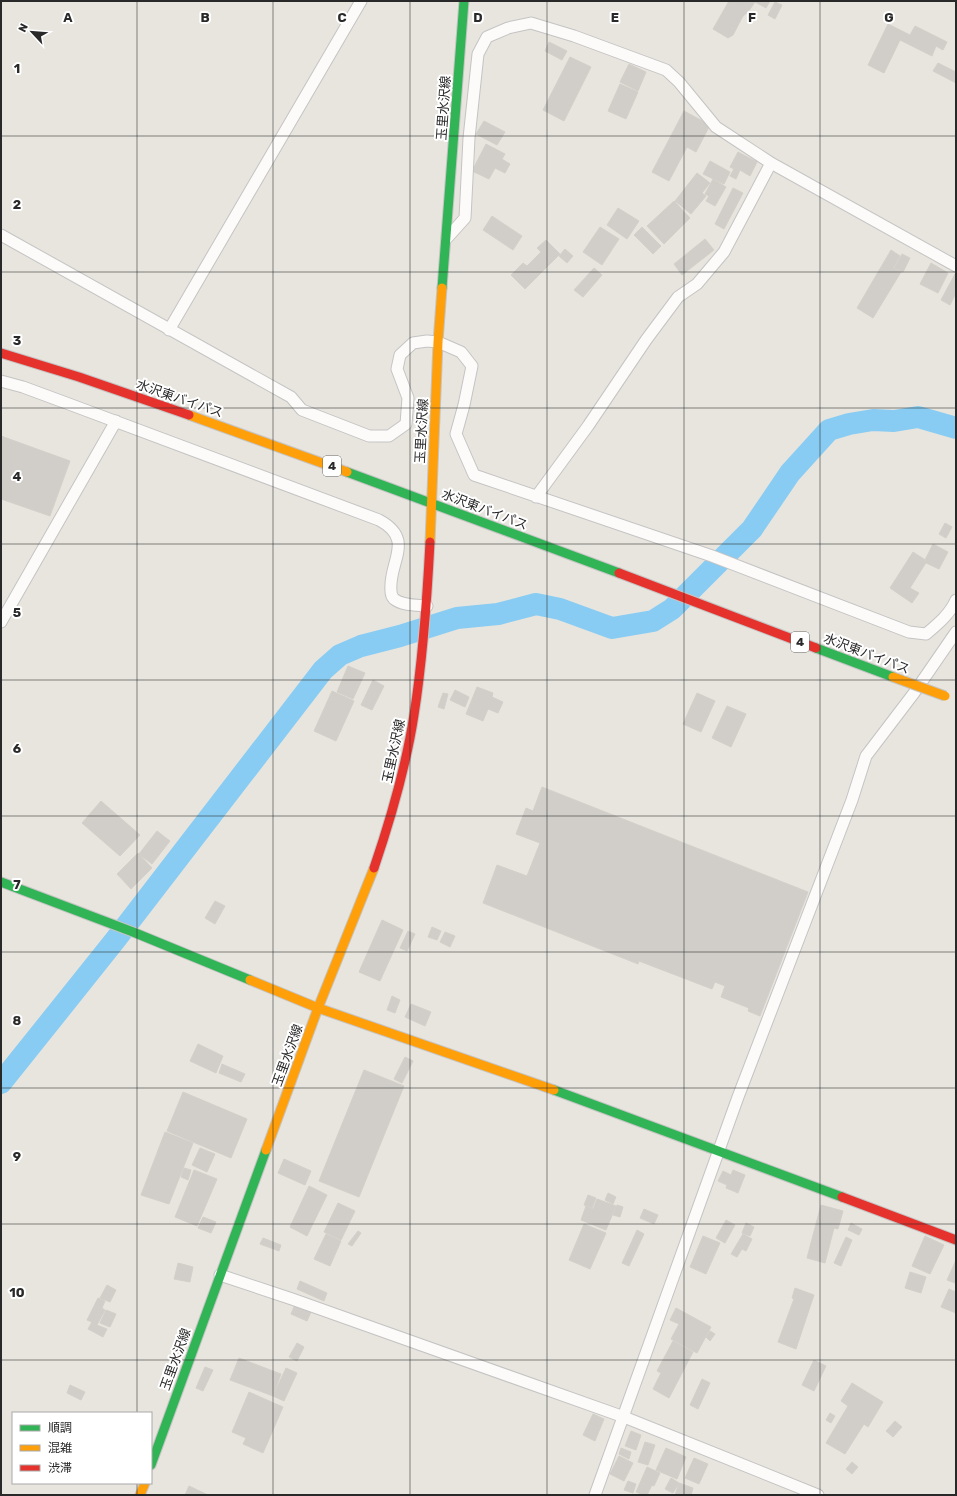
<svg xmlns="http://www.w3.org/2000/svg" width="957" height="1496" font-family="Rubik,'Noto Sans JP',sans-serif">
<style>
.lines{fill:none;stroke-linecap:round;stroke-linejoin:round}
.river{stroke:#88ccf3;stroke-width:22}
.building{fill:#d1cec9;stroke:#d3d0ca}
.street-casing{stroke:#c5c4c4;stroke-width:13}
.fast-casing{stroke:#c5c4c4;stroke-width:11}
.slow-casing{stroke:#c5c4c4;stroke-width:11}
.jam-casing{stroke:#c5c4c4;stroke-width:11}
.street{stroke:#fcfbfa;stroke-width:11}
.fast{stroke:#30b455;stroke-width:9}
.slow{stroke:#ff9f0a;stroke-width:9}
.jam{stroke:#e5322d;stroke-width:9}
.slow-bridge-casing{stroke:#c4c3c0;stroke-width:11;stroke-linecap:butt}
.slow-bridge{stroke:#ff9f0a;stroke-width:9}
.grid{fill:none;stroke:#292929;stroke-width:1;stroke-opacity:0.55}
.labels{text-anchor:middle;stroke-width:4;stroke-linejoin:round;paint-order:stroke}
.shield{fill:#fff;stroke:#696969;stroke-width:1}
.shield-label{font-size:12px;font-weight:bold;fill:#292929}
.street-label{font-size:13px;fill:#292929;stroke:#fff}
.grid-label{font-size:13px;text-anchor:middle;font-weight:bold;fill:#292929;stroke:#fff;stroke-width:4;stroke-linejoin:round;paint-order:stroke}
</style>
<rect width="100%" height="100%" fill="#e8e5de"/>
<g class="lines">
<!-- river -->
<path class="river" d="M1 1083 116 939 323 670 340 655 361 646 400 636 457 618 498 614 536 604 560 609 612 628 653 621 672 609 752 529 790 473 829 430 849 424 873 420 894 421 918 417 956 428"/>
</g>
<!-- building -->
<path class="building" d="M729 1H770L766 8 755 2 748 12 743 16 733 35 728 38 713 29Z
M775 2 782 5 775 19 768 15Z
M888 24 910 35 915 26 947 42 943 50 936 46 932 56 900 40 884 73 868 65Z
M549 42 567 51 562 60 545 51Z
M570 57 591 67 564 121 543 110Z
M938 63 956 72V83L933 71Z
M629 64 646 72 638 91 620 82Z
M620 84 638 92 626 119 608 111Z
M684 111 710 125 696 152 687 147 669 181 652 172Z
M484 121 505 132 497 145 476 134Z
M486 144 505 154 502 159 510 164 505 173 495 168 489 179 472 171Z
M738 152 757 162 750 176 740 170 736 179 730 176 734 169 730 167Z
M710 161 730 172 724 184 703 174Z
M697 173 710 183 702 193 706 196 691 214 675 201Z
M713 179 726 187 715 206 706 201 709 196 705 194Z
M733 188 743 193 724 229 715 224Z
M674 201 690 218 664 244 647 226Z
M618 208 639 221 627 239 607 225Z
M492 216 522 236 513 250 483 230Z
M600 227 619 239 602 265 583 252Z
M642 227 661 246 653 254 634 235Z
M705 239 714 250 682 275 674 264Z
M546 240 560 254 525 289 511 275 523 263 527 266 541 252 537 248Z
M565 249 573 256 567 263 559 256Z
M891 250 900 256 893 268 901 272 873 318 857 308Z
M902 254 910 258 903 272 894 268Z
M931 263 948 273 938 293 920 284Z
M594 268 602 275 583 297 574 290Z
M955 274 956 293 950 305 941 300Z
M1 436 70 461 50 516 1 499Z
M945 523 952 527 946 538 939 534Z
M933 544 948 552 939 569 924 562Z
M913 552 927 561 910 588 919 593 912 603 890 588Z
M348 666 365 673 353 699 337 692Z
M373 680 384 686 372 710 361 705Z
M477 687 493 693 492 697 503 702 498 713 488 709 483 721 466 714Z
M455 690 469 697 465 707 450 700Z
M332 691 354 701 336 741 314 731Z
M443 693 448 694 444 709 438 707Z
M697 693 715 701 701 732 683 724Z
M727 706 746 714 731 747 712 738Z
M542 787 808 892 760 1016 748 1011 749 1008 721 997 725 986 715 982 712 989 639 961 638 964 483 903 497 865 527 876 540 843 516 834 526 808 533 811Z
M101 801 140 835 120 856 82 823Z
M157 831 170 841 152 864 139 854Z
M138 853 152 868 131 889 117 874Z
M215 901 225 906 215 924 205 918Z
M382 920 403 930 380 981 359 972Z
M432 927 441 931 437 940 428 937Z
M408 931 415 934 407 951 400 948Z
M445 932 455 936 450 947 440 942Z
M392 996 400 1000 395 1013 387 1010Z
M411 1004 431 1012 425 1026 405 1017Z
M198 1044 223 1056 216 1073 190 1061Z
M405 1057 413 1061 402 1083 394 1079Z
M222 1064 245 1074 241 1082 219 1073Z
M364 1070 404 1086 359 1197 319 1181Z
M183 1092 247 1119 231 1158 167 1131Z
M165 1132 193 1143 169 1204 141 1195Z
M200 1148 215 1154 207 1172 192 1165Z
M284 1159 311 1171 305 1185 278 1173Z
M184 1168 191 1170 188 1180 181 1177Z
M194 1170 217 1179 197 1226 175 1217Z
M733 1170 745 1175 738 1193 726 1188 727 1185 718 1181 723 1171 731 1175Z
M309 1186 327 1195 307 1236 290 1227Z
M608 1193 616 1197 613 1204 605 1200Z
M588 1195 596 1198 592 1208 584 1205Z
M597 1199 616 1206 606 1230 581 1220 586 1206 593 1209Z
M338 1203 355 1211 341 1240 324 1232Z
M617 1205 623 1207 620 1217 613 1215Z
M821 1205 843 1211 838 1229 834 1228 825 1263 807 1258Z
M644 1209 658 1215 654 1224 640 1218Z
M203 1217 216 1222 211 1233 198 1228Z
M726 1220 735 1225 725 1243 716 1238Z
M746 1223 754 1227 750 1236 742 1233Z
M851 1223 862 1229 859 1235 848 1230Z
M584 1224 606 1233 590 1269 569 1260Z
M637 1230 644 1234 629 1266 622 1263Z
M358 1231 361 1233 352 1246 348 1244Z
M326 1234 341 1241 330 1266 314 1259Z
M743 1234 752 1239 746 1251 742 1249 737 1257 731 1254Z
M703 1236 720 1243 706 1274 690 1267Z
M925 1236 944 1245 930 1274 912 1266Z
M846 1237 852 1240 841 1266 834 1263Z
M263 1238 281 1245 279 1251 260 1244Z
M956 1260V1281L955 1283 947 1280Z
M178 1263 193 1267 190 1282 174 1279Z
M910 1272 926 1277 921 1293 905 1288Z
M300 1281 327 1293 324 1301 297 1289Z
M107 1285 116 1290 110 1302 100 1298Z
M795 1288 814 1295 796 1349 778 1342 794 1299 792 1298Z
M949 1289 956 1292V1313L941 1307Z
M98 1298 105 1301 102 1308 105 1310 97 1325 107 1329 103 1337 88 1329 92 1322 87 1320Z
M296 1302 312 1310 307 1321 291 1314Z
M676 1308 711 1327 697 1353 671 1339 679 1324 670 1320Z
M106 1310 116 1314 110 1327 100 1323Z
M710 1331 715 1334 710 1341 706 1337Z
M673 1341 693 1352 669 1398 653 1389 661 1373 657 1371Z
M297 1343 304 1347 297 1361 289 1357Z
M239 1358 281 1374 273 1396 230 1380Z
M814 1360 826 1366 814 1391 802 1385Z
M205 1367 213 1370 203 1391 196 1388Z
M286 1368 297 1373 284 1401 273 1396Z
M702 1379 710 1383 698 1409 690 1405Z
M852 1383 883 1402 868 1427 864 1424 845 1454 826 1443 848 1406 841 1401Z
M70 1385 85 1392 81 1400 67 1393Z
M249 1392 283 1407 263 1453 243 1444 246 1438 232 1432Z
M830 1413 835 1416 831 1423 826 1420Z
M593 1414 604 1419 595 1441 583 1435Z
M895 1421 902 1427 893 1437 886 1431Z
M631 1431 641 1435 636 1450 625 1446Z
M645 1442 655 1445 648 1465 638 1462Z
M621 1448 631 1452 629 1459 619 1454Z
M666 1448 686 1457 677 1479 656 1470Z
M619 1456 633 1463 624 1481 610 1474Z
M694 1458 708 1464 699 1484 685 1478Z
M852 1462 858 1467 852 1474 846 1469Z
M647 1467 660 1473 654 1486 652 1485 647 1495H644L636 1492Z
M671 1478 679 1483 673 1493 665 1489Z
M628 1481 636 1484 633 1493 624 1490Z
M679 1483 693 1488 691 1495H675Z
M189 1486 208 1495H185Z"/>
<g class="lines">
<!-- street casing -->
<g class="street-casing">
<path id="street" d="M1 235 291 397 302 410 369 436H389L406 424 408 398 397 369 400 355 413 343 427 341 438 342 461 352 472 366 464 405 456 434 474 475 712 556 909 632 926 634C938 624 950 614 956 600
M447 238 465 218 469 138 478 54 487 37 508 28 531 23 574 36 666 70 679 82 716 127 771 163 956 266
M169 330 361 1
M1 381 23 387 69 404 379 520C416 540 388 562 391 591 391 594 392 597 394 599 403 606 417 605 427 606
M536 497 588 426 646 340 678 297 697 284 724 252 771 163
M1 622 116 421
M220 1275 292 1299 624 1417 818 1495
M595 1495 738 1097 852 800 866 756 914 693 956 632"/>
</g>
<!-- fast casing -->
<g class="fast-casing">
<path id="fast" d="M442 288 464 1
M347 472 619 573
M816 648 893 677
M1 882 133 932 250 980
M554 1090 842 1197
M151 1465 266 1150"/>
</g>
<!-- slow casing -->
<g class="slow-casing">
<path id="slow" d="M189 415 347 472
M430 542 438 342 442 288
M250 980 318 1008 554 1090
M266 1150 318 1008 374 868
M140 1495 145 1483"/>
</g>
<!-- jam casing -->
<g class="jam-casing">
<path id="jam" d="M1 353 79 377 189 415
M619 573 816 648
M374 868C391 818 406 767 414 715 423 658 427 600 430 542
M842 1197 956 1240"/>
</g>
<!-- street -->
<use href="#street" class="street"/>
<!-- fast -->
<use href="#fast" class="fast"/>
<!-- slow -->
<use href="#slow" class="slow"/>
<!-- jam -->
<use href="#jam" class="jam"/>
<!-- slow-bridge casing -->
<g class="slow-bridge-casing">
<path id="slow-bridge" d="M893 677 945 696"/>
</g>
<!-- slow-bridge -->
<use href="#slow-bridge" class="slow-bridge"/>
</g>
<!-- grid -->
<path class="grid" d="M137 1V1413M273 1V1495M410 1V1495M547 1V1495M684 1V1495M820 1V1495M1 136H956M1 272H956M1 408H956M1 544H956M1 680H956M1 816H956M1 952H956M1 1088H956M1 1224H956M1 1360H956M137 1483V1495"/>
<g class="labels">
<!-- shield labels -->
<g class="shield">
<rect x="323" y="456" width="18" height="20" rx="3"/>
<rect x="791" y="632" width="18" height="20" rx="3"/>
</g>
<g class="shield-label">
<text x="332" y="470">4</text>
<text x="800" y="646">4</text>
</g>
<!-- street labels -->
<g class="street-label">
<text transform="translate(443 108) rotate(-86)" y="5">玉里水沢線</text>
<text transform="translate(180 398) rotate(19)" y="5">水沢東バイパス</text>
<text transform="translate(421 431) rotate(-87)" y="5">玉里水沢線</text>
<text transform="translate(485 509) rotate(21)" y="5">水沢東バイパス</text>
<text transform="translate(867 653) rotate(21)" y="5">水沢東バイパス</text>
<text transform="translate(393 751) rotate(-78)" y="5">玉里水沢線</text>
<text transform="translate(287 1055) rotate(-70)" y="5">玉里水沢線</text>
<text transform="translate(175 1359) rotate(-70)" y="5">玉里水沢線</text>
</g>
</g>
<g class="grid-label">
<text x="68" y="22">A</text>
<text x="205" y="22">B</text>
<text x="342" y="22">C</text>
<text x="478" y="22">D</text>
<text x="615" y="22">E</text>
<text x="752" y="22">F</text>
<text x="889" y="22">G</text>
<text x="17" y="73">1</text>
<text x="17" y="209">2</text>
<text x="17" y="345">3</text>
<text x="17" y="481">4</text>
<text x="17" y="617">5</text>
<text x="17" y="753">6</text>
<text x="17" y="889">7</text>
<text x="17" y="1025">8</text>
<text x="17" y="1161">9</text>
<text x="17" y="1297">10</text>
</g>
<!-- border -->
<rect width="957" height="1496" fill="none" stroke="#292929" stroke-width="4"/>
<!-- legend -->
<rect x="12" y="1412" width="140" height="72" fill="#ffffff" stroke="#a9a9a9"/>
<rect x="20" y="1425" width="20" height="6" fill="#30b455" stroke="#a9a9a9"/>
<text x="48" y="1432" font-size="12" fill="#292929">順調</text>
<rect x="20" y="1445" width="20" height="6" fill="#ff9f0a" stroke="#a9a9a9"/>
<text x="48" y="1452" font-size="12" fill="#292929">混雑</text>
<rect x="20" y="1465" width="20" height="6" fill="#e5322d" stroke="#a9a9a9"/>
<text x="48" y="1472" font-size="12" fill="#292929">渋滞</text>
<!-- north arrow -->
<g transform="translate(32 32) rotate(296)" stroke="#ffffff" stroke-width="3" paint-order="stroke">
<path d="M0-3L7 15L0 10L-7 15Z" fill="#292929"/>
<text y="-6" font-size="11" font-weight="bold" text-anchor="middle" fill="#292929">N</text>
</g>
</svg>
